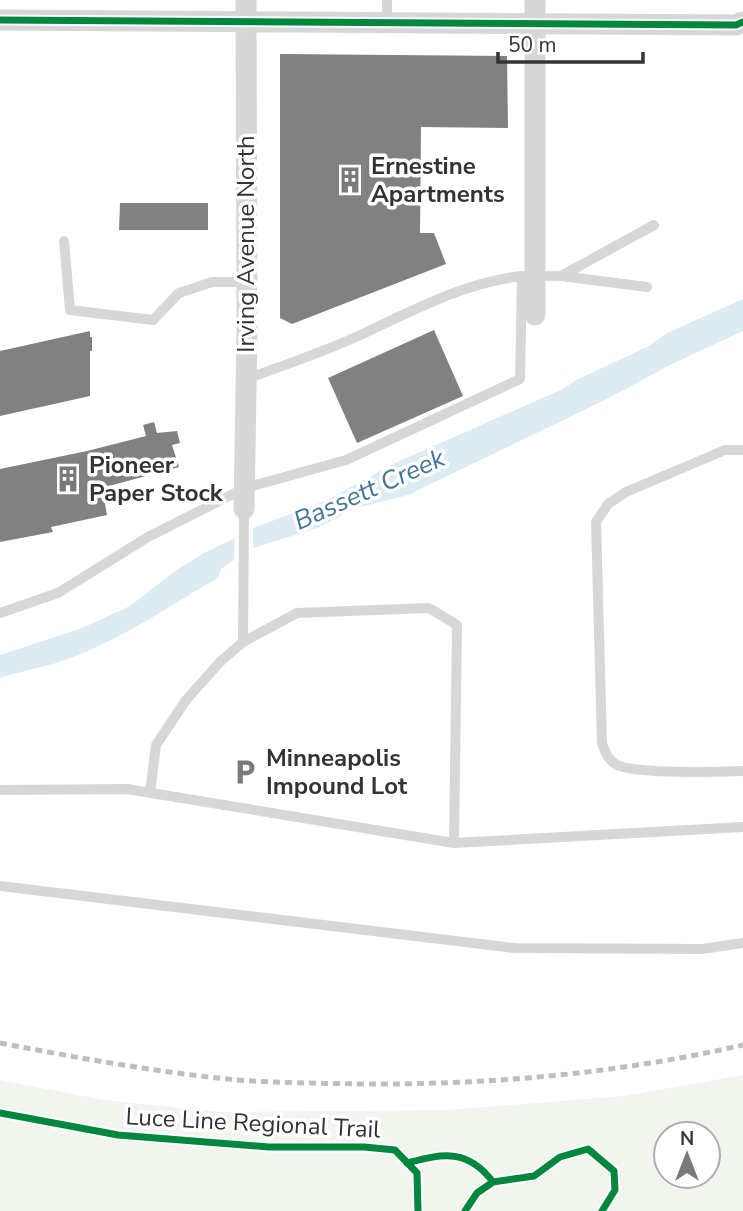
<svg xmlns="http://www.w3.org/2000/svg" width="743" height="1211" font-family="'Nunito Sans',sans-serif">
<style>
.green{fill:#f1f5ed;fill-rule:evenodd}
.water{fill:#ddebf3}
.building{fill:#818181}
.lines{fill:none;stroke-linecap:round;stroke-linejoin:round}
.service{stroke:#d7d7d7;stroke-width:10}
.minor{stroke:#d7d7d7;stroke-width:21}
.rail{stroke:#bebebe;stroke-width:5;stroke-dasharray:7 5;stroke-linecap:butt}
.cycleway-casing{stroke:#fff;stroke-width:11}
.cycleway{stroke:#00873e;stroke-width:7}
.labels{text-anchor:middle;stroke-width:7;stroke-linejoin:round;paint-order:stroke}
.poi-label{font-size:24px;font-weight:bold;fill:#333;stroke:#fff;text-anchor:start}
.street-label{font-size:24px;fill:#333;stroke:#fff}
.water-label{font-size:26px;font-style:italic;fill:#3f7597;stroke:#fff}
</style>
<rect width="100%" height="100%" fill="#fff"/>
<!-- green -->
<path class="green" d="M743 1075V1211H0V1080L104 1100 220 1112 447 1110 624 1096ZM666 1134H708V1176H666Z"/>
<!-- water -->
<path class="water" d="M743 299V331L670 365 607 399 408 495 356 508 317 528 253 548V528L325 501 395 463 563 389 576 380 649 346 667 333Z
M235 538 234 560 221 569 218 578C167 607 118 642 62 661 42 668 20 671 0 678V655L82 628 130 606 175 571 204 553Z"/>
<!-- building -->
<path class="building" d="M280 54 507 56 508 128 421 127 420 233H434L446 264 292 324 280 318Z
M120 203H208V230H119Z
M434 330 463 396 357 443 328 378Z
M90 331V337H92V351H90V396L0 416V351Z
M154 422 157 433 177 431 180 443 172 445 179 467 98 489 99 495 103 493 107 515 51 527 53 532 0 542V469L87 451 146 436 143 425Z"/>
<g class="lines">
<!-- service -->
<path class="service" d="M387 23V0
M64 241 70 310 153 320 179 293 212 282H247
M561 276 654 225
M246 379C280 367 314 355 347 341 403 316 459 283 522 276
M743 450H725L626 492 608 504 596 522 602 743C605 752 608 760 617 765 636 774 719 772 743 771
M0 613 58 593 148 537 245 488 346 460 520 379 522 276H561L647 287
M243 642 244 509
M0 790 127 789 454 843 743 827
M150 793 156 745 186 700 220 662 243 642 297 613 429 608 457 625 454 843
M0 886 514 948 702 949 743 943"/>
<!-- minor -->
<path class="minor" d="M535 0V315
M0 20 736 25 743 22
M244 509 247 330 246 0"/>
<!-- rail -->
<path class="rail" d="M0 1043C78 1058 157 1072 236 1080 277 1083 318 1083 358 1084 488 1085 616 1074 743 1045"/>
<!-- cycleway casing -->
<g class="cycleway-casing">
<path id="cycleway" d="M0 20 736 25 743 22
M0 1113 118 1135 269 1147H364L395 1150 417 1173 418 1211
M407 1163C444 1153 468 1149 493 1182
M465 1211 477 1193 493 1182 534 1176 560 1157 588 1149 614 1171 615 1190 602 1211"/>
</g>
<!-- cycleway -->
<use href="#cycleway" class="cycleway"/>
</g>
<!-- icons -->
<defs>
<g id="building-bare" transform="scale(2.1)"><path d="M-4-6H4V6H1V3H-1V6H-4ZM-2.5-4.3h1.7v1.8h-1.7ZM.8-4.3h1.7v1.8H.8ZM-2.5-1h1.7V.8h-1.7ZM.8-1h1.7V.8H.8Z" fill="#7a7a7a" stroke="#fff" stroke-width="2.5" paint-order="stroke"/></g>
<g id="parking-bare" transform="scale(2.1)"><path d="M-3.5-5.5H1a3.5 3.5 0 0 1 0 7H-1V5.5H-3.5ZM-1-3.4V-.6H.8a1.4 1.4 0 0 0 0-2.8Z" fill="#7a7a7a" stroke="#fff" stroke-width="2.5" paint-order="stroke"/></g>
</defs>
<g fill-rule="evenodd">
<use href="#building-bare" x="350" y="180"/>
<use href="#building-bare" x="68" y="479"/>
<use href="#parking-bare" x="245" y="772"/>
</g>
<g class="labels">
<!-- poi labels -->
<g class="poi-label">
<text x="371" y="174">Ernestine<tspan x="371" dy="28">Apartments</tspan></text>
<text x="89" y="473">Pioneer<tspan x="89" dy="28">Paper Stock</tspan></text>
<text x="266" y="766">Minneapolis<tspan x="266" dy="28">Impound Lot</tspan></text>
</g>
<!-- street labels -->
<g class="street-label">
<text transform="translate(246 244) rotate(-90)" y="8">Irving Avenue North</text>
<text transform="translate(253 1123) rotate(3)" y="8">Luce Line Regional Trail</text>
</g>
<!-- water labels -->
<g class="water-label">
<text transform="translate(369 489) rotate(-24)" y="9">Bassett Creek</text>
</g>
</g>
<!-- north arrow -->
<g transform="translate(687 1155)"><circle r="33" fill="#ffffff" stroke="#adadad" stroke-width="2"/>
<path d="M0-5L12 26L0 18L-12 26Z" fill="#7a7a7a"/>
<text y="-10" font-size="19" font-weight="bold" text-anchor="middle" fill="#333333">N</text>
</g>
<!-- scale -->
<path d="M498 52v10h145v-10" fill="none" stroke="#333333" stroke-width="3.5"/>
<text x="508" y="52" font-size="21" fill="#333333" stroke="#ffffff" stroke-width="5" paint-order="stroke">50 m</text>
</svg>
